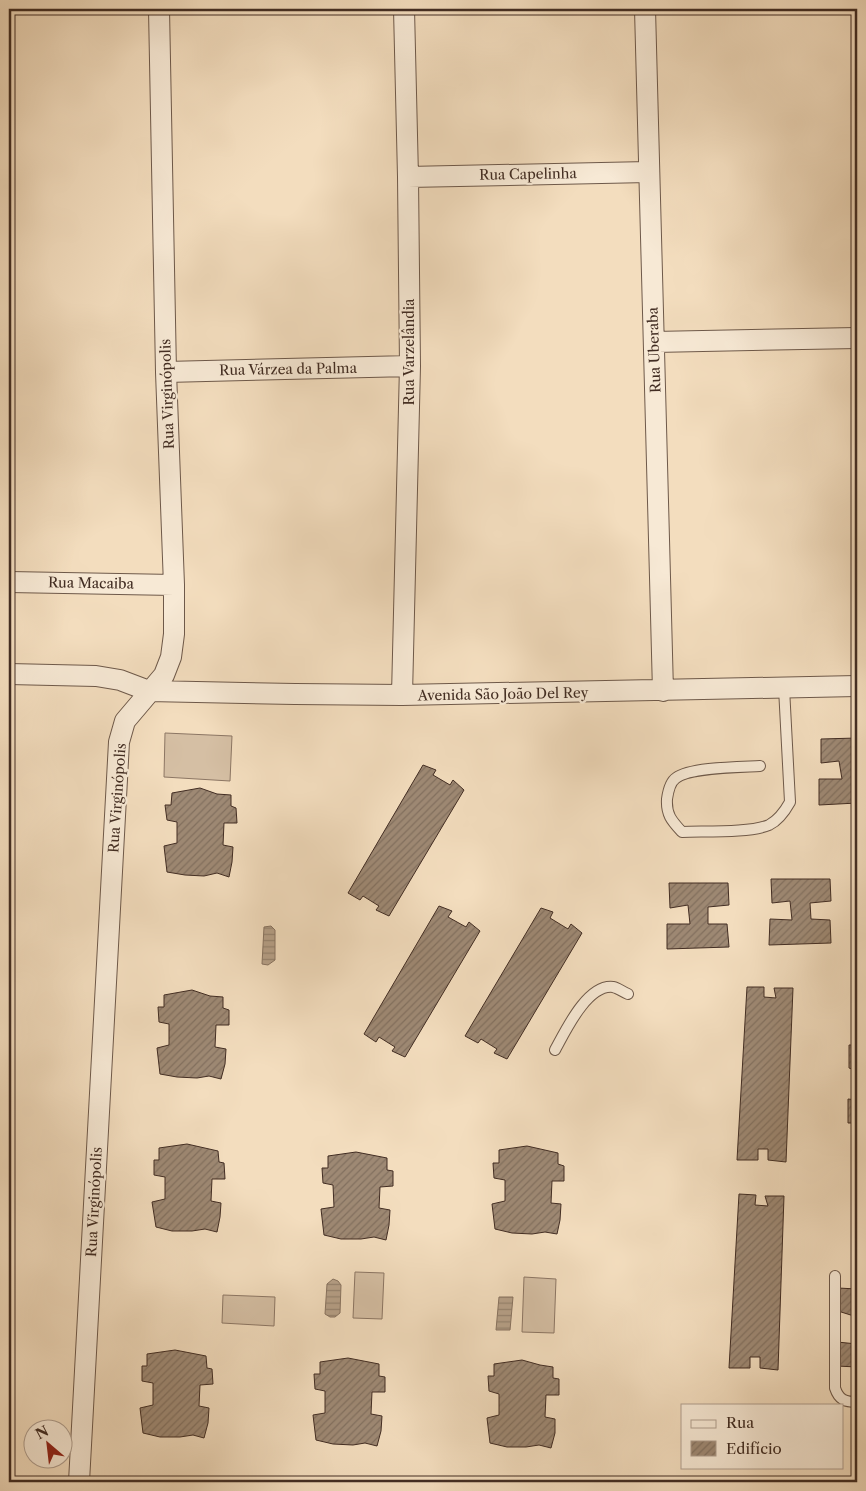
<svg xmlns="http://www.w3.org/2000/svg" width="866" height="1491" font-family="'Libre Caslon Text',serif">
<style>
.pitch{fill:#d5bfa4;stroke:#8c7664}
.water{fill:url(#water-rules);stroke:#887360}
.building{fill:url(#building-hatch);stroke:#422d23}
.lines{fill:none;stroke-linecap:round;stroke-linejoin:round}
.service-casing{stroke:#6e594a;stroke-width:12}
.minor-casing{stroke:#6e594a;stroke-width:22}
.service{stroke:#f7e9d5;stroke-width:10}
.minor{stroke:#f7e9d5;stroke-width:20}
.labels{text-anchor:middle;stroke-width:4.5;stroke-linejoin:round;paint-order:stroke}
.street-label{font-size:14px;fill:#422d23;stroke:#f7e9d5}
</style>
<defs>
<pattern id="water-rules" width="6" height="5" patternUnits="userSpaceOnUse" patternTransform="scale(1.25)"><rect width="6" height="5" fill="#b7a189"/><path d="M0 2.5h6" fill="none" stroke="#968470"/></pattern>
<pattern id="building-hatch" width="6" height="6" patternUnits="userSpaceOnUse" patternTransform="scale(1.25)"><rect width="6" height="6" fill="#9e8974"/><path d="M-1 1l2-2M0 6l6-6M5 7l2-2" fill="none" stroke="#82705f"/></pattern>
</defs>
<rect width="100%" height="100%" fill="#f3ddbe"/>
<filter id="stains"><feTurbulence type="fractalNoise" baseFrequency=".004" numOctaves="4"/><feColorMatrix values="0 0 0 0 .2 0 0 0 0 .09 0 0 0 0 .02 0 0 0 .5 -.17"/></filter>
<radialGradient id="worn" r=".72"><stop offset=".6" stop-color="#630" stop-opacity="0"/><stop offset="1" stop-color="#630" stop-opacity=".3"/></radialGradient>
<!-- pitch -->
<path class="pitch" d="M165 733 232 736 230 781 164 777Z
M355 1272 384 1273 382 1319 353 1318Z
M524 1277 556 1279 554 1333 522 1332Z
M223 1295 275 1297 274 1326 222 1323Z"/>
<!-- water -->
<path class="water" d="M271 926 275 930V960L268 965 262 964 264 927Z
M333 1279 338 1281 341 1285 340 1313 335 1317H330L325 1314 327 1284Z
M499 1297H513L510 1330H496Z"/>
<!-- building -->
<path class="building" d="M857 738V803L819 805V779H842L839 761 821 763V739Z
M423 765 436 770 433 775 450 785 453 780 464 790 389 916 376 910 379 906 363 896 360 900 348 893Z
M200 788 217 794 231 795V806L236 808 237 823H224L223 845 233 847 232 862 229 877 217 873 204 876 185 875 167 872 164 846 177 843V822L167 820 165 805H171L172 793Z
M771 879H830L831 901 810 903 811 919 830 920 831 943 769 945 770 919 792 920 790 901 772 903Z
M669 883H728L729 905 708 907V924H727L729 947 667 949V924H690L688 905 670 908Z
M439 906 452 911 448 917 466 927 469 922 480 931 405 1057 392 1051 395 1047 379 1037 376 1042 364 1034Z
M541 908 553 912 550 918 568 929 571 924 582 933 507 1059 494 1053 497 1049 481 1039 478 1043 465 1036Z
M747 987H764V997L776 998 774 988H793L786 1162 768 1160V1149H758V1160H737Z
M192 990 210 996 223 997V1008L229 1010V1025H216L215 1047 226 1049 225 1064 221 1079 209 1076 197 1078 177 1077 160 1074 157 1048 169 1045V1024L159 1022 158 1007H164V995Z
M849 1045H857V1071L849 1068Z
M848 1099 857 1100V1123H848Z
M187 1144 218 1151 219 1162 224 1163 225 1179H212L211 1201 221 1203 220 1217 217 1232 205 1229 192 1231H172L156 1227 152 1202 165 1199V1177L154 1175V1160H159V1148Z
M527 1146 558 1153V1164L564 1166V1181H552L551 1203 561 1204 560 1220 557 1234 545 1232 532 1234 512 1233 495 1229 492 1204 505 1201V1180L494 1178 493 1163H499V1150Z
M356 1152 387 1158V1170L393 1171V1186L380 1187 379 1208 390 1210 389 1225 386 1240 374 1237 361 1239H341L324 1235 321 1209 334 1207 333 1185 323 1183 322 1168H328V1156Z
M739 1194 756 1195 755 1205 768 1206 765 1196H784L778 1370 760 1368V1357H750V1368H729Z
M838 1288 857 1289V1317L838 1311Z
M837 1342 857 1344V1367L837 1366Z
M175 1350 206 1356 207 1368 212 1369 213 1384 200 1385 199 1406 209 1408 208 1423 204 1438 193 1435 180 1437H160L143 1433 140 1408 153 1405V1383L142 1381V1366H147V1354Z
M348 1358 379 1364V1376L385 1377V1392H372L371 1414 382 1416 381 1431 377 1446 365 1443 353 1445 333 1444 316 1440 313 1415 325 1413V1391L315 1389 314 1374H320V1362Z
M522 1360 540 1365 553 1367V1378L559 1379V1395H546L545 1417 555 1419V1433L551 1448 539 1445 526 1447H507L490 1443 487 1418 499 1415V1394L489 1391 488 1376H494V1364Z"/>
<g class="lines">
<!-- service casing -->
<g class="service-casing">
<path id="service" d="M760 766C741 767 690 767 676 778 670 782 668 792 667 799 666 815 672 821 682 832 704 831 750 833 769 825 779 820 785 811 790 802L784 688
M555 1050C565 1032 587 984 613 987 618 988 623 992 628 994
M835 1276V1388C839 1400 845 1402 857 1402"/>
</g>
<!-- minor casing -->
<g class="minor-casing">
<path id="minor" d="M645 9 663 691
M408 177 648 172
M654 342 857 338
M166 372 410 366
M9 582 174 585
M9 674 96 676 120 680 149 691 295 694 402 695 857 686
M402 695 410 366 408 177 404 9
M79 1482 119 742 125 721 164 675 171 657 174 634V585L166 372 159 9"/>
</g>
<!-- service -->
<use href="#service" class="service"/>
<!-- minor -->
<use href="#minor" class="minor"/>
</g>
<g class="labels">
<!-- street labels -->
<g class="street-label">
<text transform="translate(528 174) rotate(-1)" y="5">Rua Capelinha</text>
<text transform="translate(654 350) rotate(-92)" y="5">Rua Uberaba</text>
<text transform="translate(409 352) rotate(-90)" y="5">Rua Varzelândia</text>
<text transform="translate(288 369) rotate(-1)" y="5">Rua Várzea da Palma</text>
<text transform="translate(167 394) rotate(-92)" y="5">Rua Virginópolis</text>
<text transform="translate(91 583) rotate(1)" y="5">Rua Macaiba</text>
<text transform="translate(503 694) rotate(-1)" y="5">Avenida São João Del Rey</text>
<text transform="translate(117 798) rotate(-86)" y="5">Rua Virginópolis</text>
<text transform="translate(94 1202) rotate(-87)" y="5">Rua Virginópolis</text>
</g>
</g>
<!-- margin -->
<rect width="866" height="1491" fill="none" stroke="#f3ddbe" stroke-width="30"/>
<rect x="10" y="10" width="846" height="1471" fill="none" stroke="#422d23" stroke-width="2.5"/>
<rect x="15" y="15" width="836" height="1461" fill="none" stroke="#422d23"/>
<!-- legend -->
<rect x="681" y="1404" width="162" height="65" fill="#f7e9d5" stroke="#af9e8e"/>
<rect x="691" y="1420" width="25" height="8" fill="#f7e9d5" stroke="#af9e8e"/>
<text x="726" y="1428" font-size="15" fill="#422d23">Rua</text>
<rect x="691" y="1441" width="25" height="15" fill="url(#building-hatch)" stroke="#af9e8e"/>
<text x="726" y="1454" font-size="15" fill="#422d23">Edifício</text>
<!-- north arrow -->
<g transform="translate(48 1444) rotate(332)"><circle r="24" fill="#f7e9d5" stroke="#af9e8e"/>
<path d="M0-4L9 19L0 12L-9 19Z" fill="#8f2418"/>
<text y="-8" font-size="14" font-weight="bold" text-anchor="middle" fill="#422d23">N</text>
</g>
<rect width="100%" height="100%" filter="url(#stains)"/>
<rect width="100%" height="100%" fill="url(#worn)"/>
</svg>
